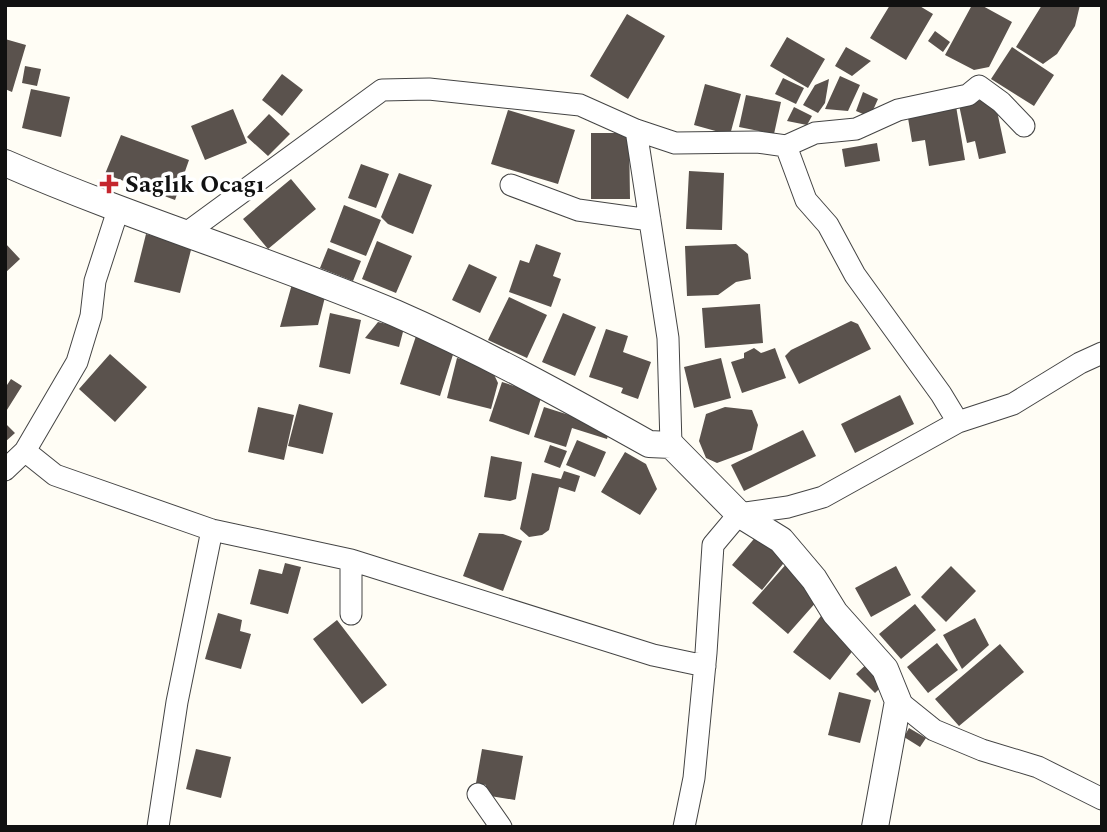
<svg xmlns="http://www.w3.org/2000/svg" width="1107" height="832" font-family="Spectral,serif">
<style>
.building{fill:#5a524d}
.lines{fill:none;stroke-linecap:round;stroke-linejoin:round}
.minor-casing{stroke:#444;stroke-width:23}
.tertiary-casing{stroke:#444;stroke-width:28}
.minor{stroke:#fff;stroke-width:21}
.tertiary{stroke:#fff;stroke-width:26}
.poi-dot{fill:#c4262e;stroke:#fff;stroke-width:2.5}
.labels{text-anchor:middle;stroke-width:7;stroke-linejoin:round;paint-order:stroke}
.poi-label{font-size:24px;font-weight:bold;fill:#111;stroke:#fff;text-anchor:start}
</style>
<rect width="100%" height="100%" fill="#fffdf5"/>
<!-- building -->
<path class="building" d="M890 5H918L933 14 906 60 870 38Z
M972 5H981L1012 22 989 67 974 70 945 55Z
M1042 5H1080L1075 26 1057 54 1043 64 1016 47Z
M627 14 665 36 628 99 590 76Z
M935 31 950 42 943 52 928 41Z
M787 37 825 59 808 88 770 66Z
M5 39 26 45 12 92 5 89Z
M846 47 871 61 852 76 835 66Z
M1012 47 1054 75 1034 106 991 79Z
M25 66 41 69 37 86 22 83Z
M282 74 303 90 282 116 262 100Z
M840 76 860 85 848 111 825 109Z
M783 78 804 88 796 104 775 94Z
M829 79 825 103 818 113 803 105 815 85Z
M705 84 741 94 730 135 694 125Z
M31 89 70 97 61 137 22 128Z
M863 92 878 99 870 117 856 111Z
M746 95 781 102 774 134 739 127Z
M994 97 1006 153 979 159 975 141 967 143 959 105Z
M956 106 965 160 929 166 925 140 912 142 908 118Z
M794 107 812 116 807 125 787 121Z
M233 109 247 143 205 160 191 126Z
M508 110 575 130 558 184 491 164Z
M269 114 290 134 268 156 247 137Z
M591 133H629L630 199H591Z
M121 135 189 160 175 200 105 174Z
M877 143 880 161 845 167 842 149Z
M361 164 389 174 376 208 348 198Z
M689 171 724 173 722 230 686 229Z
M399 173 432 185 413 234 388 224 381 217Z
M291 179 316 209 268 249 243 219Z
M344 205 381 220 366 256 330 242Z
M146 234 192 246 180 293 134 282Z
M377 241 412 256 396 293 362 279Z
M5 243 20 259 5 273Z
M536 244 561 253 553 276 561 279 551 307 509 292 520 260 529 263Z
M736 244 748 254 751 279 736 282 718 295 687 296 685 246Z
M328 248 361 261 353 281 320 268Z
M469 264 497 277 480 313 452 300Z
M292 284 326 293 318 325 280 327Z
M509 297 547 315 527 358 488 340Z
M760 304 763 343 705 348 702 308Z
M330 313 361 320 350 374 319 367Z
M563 313 596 327 575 376 542 362Z
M851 321 858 324 871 349 799 384 785 356 791 350Z
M378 322 404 328 399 347 365 338Z
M606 329 628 336 623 352 651 362 638 399 621 393 623 388 589 377Z
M417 333 456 345 440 396 400 384Z
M754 348 761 353 775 348 786 378 742 393 731 362 744 358V353Z
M110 354 147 387 115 422 79 389Z
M457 358 490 366 498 383 491 409 447 398Z
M721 358 731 398 694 408 684 367Z
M11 379 22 386 5 413V388Z
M502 382 542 395 529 435 489 421Z
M900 395 914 424 855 453 841 424Z
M299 404 333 413 323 454 288 446Z
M258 407 294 415 284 460 248 452Z
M544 407 610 428 607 439 572 428 566 447 534 437Z
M725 407 752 410 758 425 752 450 717 463 706 458 699 441 706 414Z
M5 423 15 433 5 442Z
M803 430 816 456 744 491 731 465Z
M577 440 606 452 595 477 566 465Z
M550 445 567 451 560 468 544 462Z
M625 452 646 464 657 489 640 515 601 492Z
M491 456 522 462 516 499 510 501 484 497Z
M564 471 580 476 575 492 559 487 549 530 542 535 529 537 520 529 532 473 561 479Z
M479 533 503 534 522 541 503 591 463 576Z
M758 534 787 559 762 590 732 565Z
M788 562 806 578 801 584 818 600 788 634 752 603Z
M285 563 301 567 288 614 250 604 259 569 282 574Z
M896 566 911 595 871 617 855 588Z
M951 566 976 591 946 622 921 597Z
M915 604 936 630 901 659 879 634Z
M218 613 242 620 240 631 251 634 241 669 205 659Z
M821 616 858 644 830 680 793 652Z
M975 618 989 645 962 669 943 635Z
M337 620 387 685 362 704 313 639Z
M937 643 958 670 928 693 907 667Z
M1000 644 1024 672 959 726 935 699Z
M870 661 888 680 875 693 856 674Z
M839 692 871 700 860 743 828 735Z
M909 728 926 738 920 747 904 737Z
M196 749 231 757 221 798 186 789Z
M482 749 523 756 515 800 484 795 486 785 476 783Z"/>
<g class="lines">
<!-- minor casing -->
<g class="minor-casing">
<path id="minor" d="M636 130 668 338 671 445
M511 185 578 210 650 220
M185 234 382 90 429 89 580 105 636 130 675 143 757 142 786 146 815 133 856 129 898 110 968 95 979 86 1001 102 1024 126
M958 422 1013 404 1080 363 1102 353
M25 451 55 475 212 530 351 560 653 655 705 666
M5 470 25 451 77 362 91 316 95 281 118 210
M351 560V614
M898 701 934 730 982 750 1038 767 1102 799
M478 794 501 827
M158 827 177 702 212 530
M684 827 694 778 706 653 713 545 739 514 788 507 823 497 958 422 941 394 855 275 828 225 806 200 786 146"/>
</g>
<!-- tertiary casing -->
<g class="tertiary-casing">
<path id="tertiary" d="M5 163C133 219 267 259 395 313 482 351 567 398 649 444L671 445 739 514 781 540 814 579 835 613 885 669 898 701 875 827"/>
</g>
<!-- minor -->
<use href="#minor" class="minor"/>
<!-- tertiary -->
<use href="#tertiary" class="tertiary"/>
</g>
<!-- markers -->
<path class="poi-dot" d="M105.5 173.5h7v7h7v7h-7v7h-7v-7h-7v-7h7z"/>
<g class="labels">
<!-- poi labels -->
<g class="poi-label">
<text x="125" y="192">Saglık Ocagı</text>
</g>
</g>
<!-- border -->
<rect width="1107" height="832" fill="none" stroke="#111111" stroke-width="14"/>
</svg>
